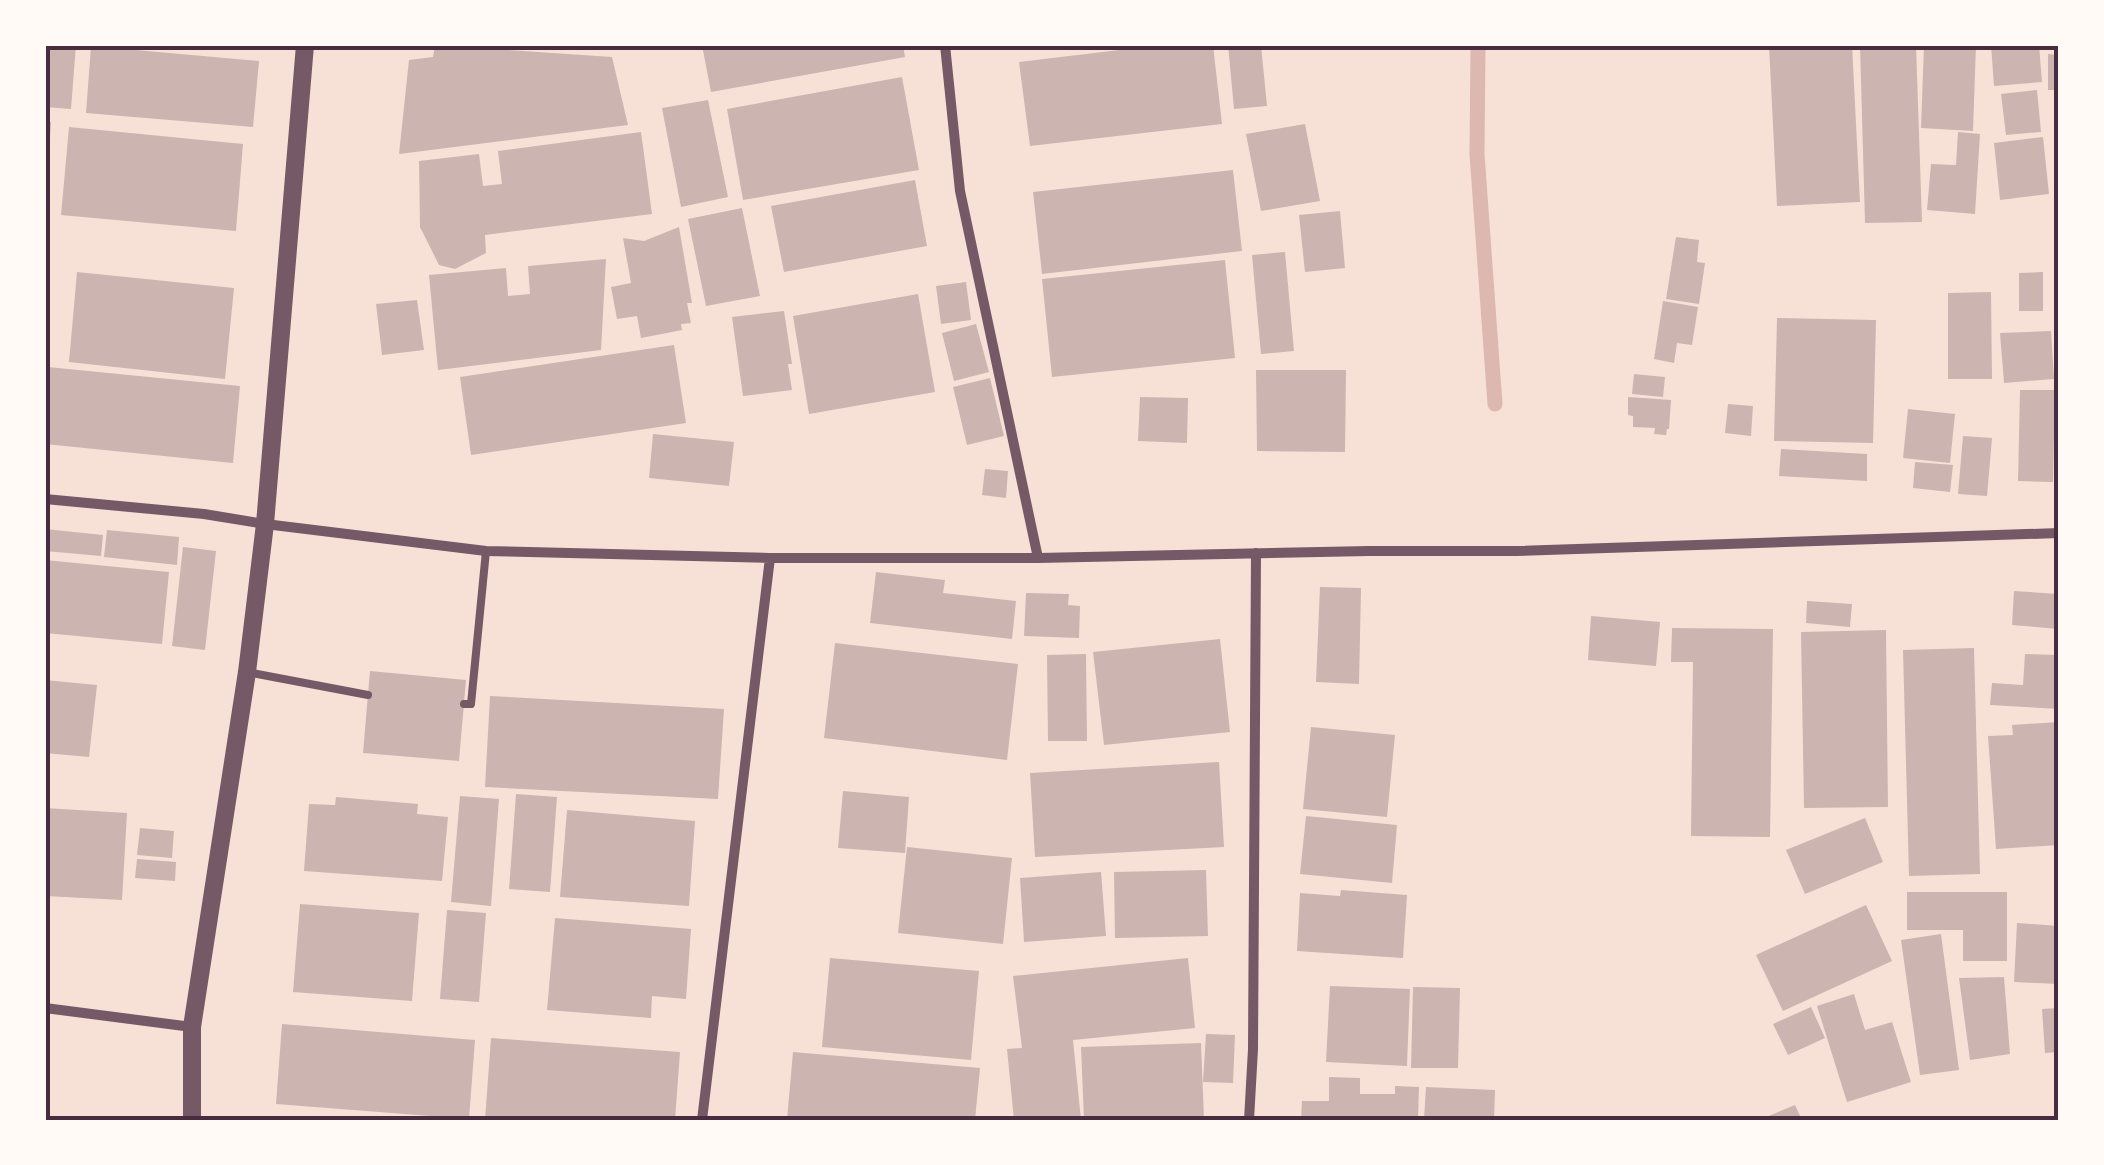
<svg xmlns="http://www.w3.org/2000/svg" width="2104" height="1165" font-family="'Titillium Web',sans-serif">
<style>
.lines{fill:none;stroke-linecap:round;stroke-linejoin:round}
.stream{stroke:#dcb8b0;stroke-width:15}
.building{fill:#ccb4b1}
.service{stroke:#755966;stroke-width:8}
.minor{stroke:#755966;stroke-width:10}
.tertiary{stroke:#755966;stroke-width:18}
.neatline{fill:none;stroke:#4a2c40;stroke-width:4}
</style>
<rect width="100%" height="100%" fill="#f7e1d7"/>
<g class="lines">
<!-- stream -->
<path class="stream" d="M1478 45 1477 154 1495 404"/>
</g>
<!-- building -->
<path class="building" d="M45 45H76L71 109 45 107Z
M435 45 612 57 628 125 399 154 409 60 433 57Z
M702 45H903L905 57 711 92Z
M1161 45H1213L1222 124 1030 146 1019 62Z
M1228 45H1261L1267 106 1234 109Z
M1769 45H1852L1860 202 1777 206Z
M1860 45H1916L1922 222 1865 223Z
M1924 45H1976L1973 131 1921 128Z
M1991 45H2039L2042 82 1994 86Z
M91 46 259 61 253 127 86 113Z
M2048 54 2059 55V90H2048Z
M902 77 919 170 743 200 727 109Z
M2037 90 2041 132 2006 135 2001 94Z
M708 100 728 197 681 207 662 108Z
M45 121 51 122 48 169H45Z
M1305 124 1320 201 1261 211 1246 134Z
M69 127 243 144 236 231 61 215Z
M641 132 652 214 485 235 486 253 455 269 439 265 420 227 419 161 479 154 483 186 502 184 498 151Z
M1958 132 1980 134 1975 214 1927 210 1931 164 1956 165Z
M2043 137 2049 194 2000 200 1994 143Z
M1233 170 1242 251 1042 274 1033 192Z
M915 180 927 246 784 272 771 206Z
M742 208 760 296 706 306 688 219Z
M1340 211 1345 268 1305 272 1299 215Z
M679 227 692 303H687L691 323 681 324 682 330 641 338 637 316 617 319 611 287 631 283 623 238 644 241Z
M1676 237 1699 240 1697 262 1705 263 1699 304 1666 299Z
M1285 252 1294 351 1261 354 1252 255Z
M606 259 601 350 438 370 429 275 506 268 508 296 530 294 528 266Z
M1225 260 1235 358 1052 377 1042 279Z
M77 272 234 288 225 379 69 362Z
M2043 272V311H2019V273Z
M966 282 971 320 941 324 936 286Z
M1991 292 1992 379H1948V293Z
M918 294 935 392 809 414 793 316Z
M417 300 424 350 382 355 376 304Z
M1663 301 1698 307 1692 345 1677 343 1674 363 1654 359Z
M784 311 792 364H788L792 390 743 396 732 317Z
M1777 318 1876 320 1873 443 1774 441Z
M976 324 989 372 954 381 942 333Z
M2051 331 2054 379 2004 383 2000 333Z
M674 345 686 423 471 455 460 377Z
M48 367 240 386 233 463 45 444V399Z
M1256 370H1346L1345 452 1257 451Z
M1634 374 1665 377 1663 397 1632 394Z
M990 378 1004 436 967 445 953 387Z
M2020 390H2055L2053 482 2018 481Z
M1140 397 1188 398 1187 443 1138 441Z
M1628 397 1671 400 1669 429H1667L1666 435 1654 434 1655 428 1633 427V416L1628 415Z
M1728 404 1753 406 1751 436 1725 433Z
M1908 409 1955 414 1950 463 1903 458Z
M653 434 734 442 729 486 649 478Z
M1963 436 1992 438 1987 496 1958 494Z
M1781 449 1867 454V481L1779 476Z
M1915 462 1953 465 1950 492 1913 488Z
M985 469 1008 471 1006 498 982 495Z
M45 529 103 535 101 556 45 551Z
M107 530 179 537 177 565 104 557Z
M183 547 216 551 205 650 172 646Z
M45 560 169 572 162 644 45 633Z
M876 572 945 580 943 593 1016 601 1012 639 870 623Z
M1320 587 1361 588 1359 684 1316 682Z
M2014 591 2059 594V629L2012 625Z
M1026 593 1069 594 1068 605 1080 606 1079 638 1024 636Z
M1807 601 1852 604 1850 627 1806 623Z
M1591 616 1660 622 1656 666 1588 660Z
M1672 628 1773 629 1770 837 1691 836 1693 662H1671Z
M1886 630 1888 807 1804 808 1801 632Z
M1220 639 1230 732 1104 745 1093 652Z
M835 643 1018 664 1007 760 824 738Z
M1974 648 1980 874 1909 876 1903 650Z
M1086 654 1087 741H1048L1047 655Z
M2025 654 2059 655V709L1990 705 1992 683 2023 685Z
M370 671 466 680 459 761 363 753Z
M45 680 97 685 89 757 45 753Z
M490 696 724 709 718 799 485 787Z
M2059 722V845L1996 849 1988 736 2013 735 2012 725Z
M1311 727 1395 735 1387 817 1303 809Z
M1219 762 1224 847 1035 857 1030 773Z
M843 791 909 797 905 853 838 848Z
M516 794 557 797 550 892 509 889Z
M460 796 499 799 491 906 451 902Z
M336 797 418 804 417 814 448 817 442 881 304 871 309 804 335 805Z
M45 808 127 813 122 900 45 896Z
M567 810 695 821 689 906 560 897Z
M1306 816 1397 825 1392 883 1300 874Z
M1865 818 1883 862 1805 894 1786 850Z
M140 828 174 831 172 858 137 855Z
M907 847 1012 858 1003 944 898 933Z
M137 859 176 862 175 881 135 878Z
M1206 870 1208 936 1115 938 1114 872Z
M1101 872 1106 936 1024 942 1020 878Z
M1341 890 1407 895 1403 958 1297 951 1300 893 1340 896Z
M1907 892H2007V961H1963V930H1907Z
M300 904 419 913 412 1001 293 992Z
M1866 905 1892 961 1783 1011 1756 955Z
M447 910 486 913 479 1002 440 999Z
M555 918 691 929 686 999 652 996 651 1018 547 1010Z
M2017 923 2059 926V984L2014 982Z
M1941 934 1959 1070 1920 1075 1901 940Z
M830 958 979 971 971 1060 822 1047Z
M1188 958 1195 1028 1073 1040 1081 1120H1014L1007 1049 1022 1048 1013 976Z
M2004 977 2010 1054 1970 1060 1959 978Z
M1330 986 1410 989 1407 1066 1326 1062Z
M1413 987 1460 988 1458 1068H1411Z
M1854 994 1865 1030 1892 1022 1911 1082 1847 1102 1817 1006Z
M1811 1007 1825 1038 1788 1055 1773 1024Z
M2059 1008V1052L2045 1053 2042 1009Z
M282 1024 475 1040 469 1119 276 1104Z
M1206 1034 1235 1035 1233 1083 1203 1082Z
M491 1038 680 1052 675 1120H485Z
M1201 1043 1204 1119 1084 1120 1081 1047Z
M793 1052 980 1068 975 1120H787Z
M1329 1077 1360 1078V1094H1395V1086L1419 1087 1418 1120H1301L1302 1101H1329Z
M1426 1087 1495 1090 1494 1120H1424Z
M1795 1105 1802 1120H1759Z"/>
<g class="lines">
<!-- service -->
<path class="service" d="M247 672 368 695
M464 704H471L486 551"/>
<!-- minor -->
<path class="minor" d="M945 45 960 191 1038 558
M45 499 204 514 265 524 486 551 770 558H1038L1369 551H1516L2059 533
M45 1008 192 1027
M702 1120 770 558
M1249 1120 1253 1049 1256 553"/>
<!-- tertiary -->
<path class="tertiary" d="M192 1120V1027L247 672 265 524 305 45"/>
</g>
<!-- border -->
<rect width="2104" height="1165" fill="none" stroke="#fffaf5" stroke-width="95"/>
<rect x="48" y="48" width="2008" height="1070" class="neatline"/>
</svg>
